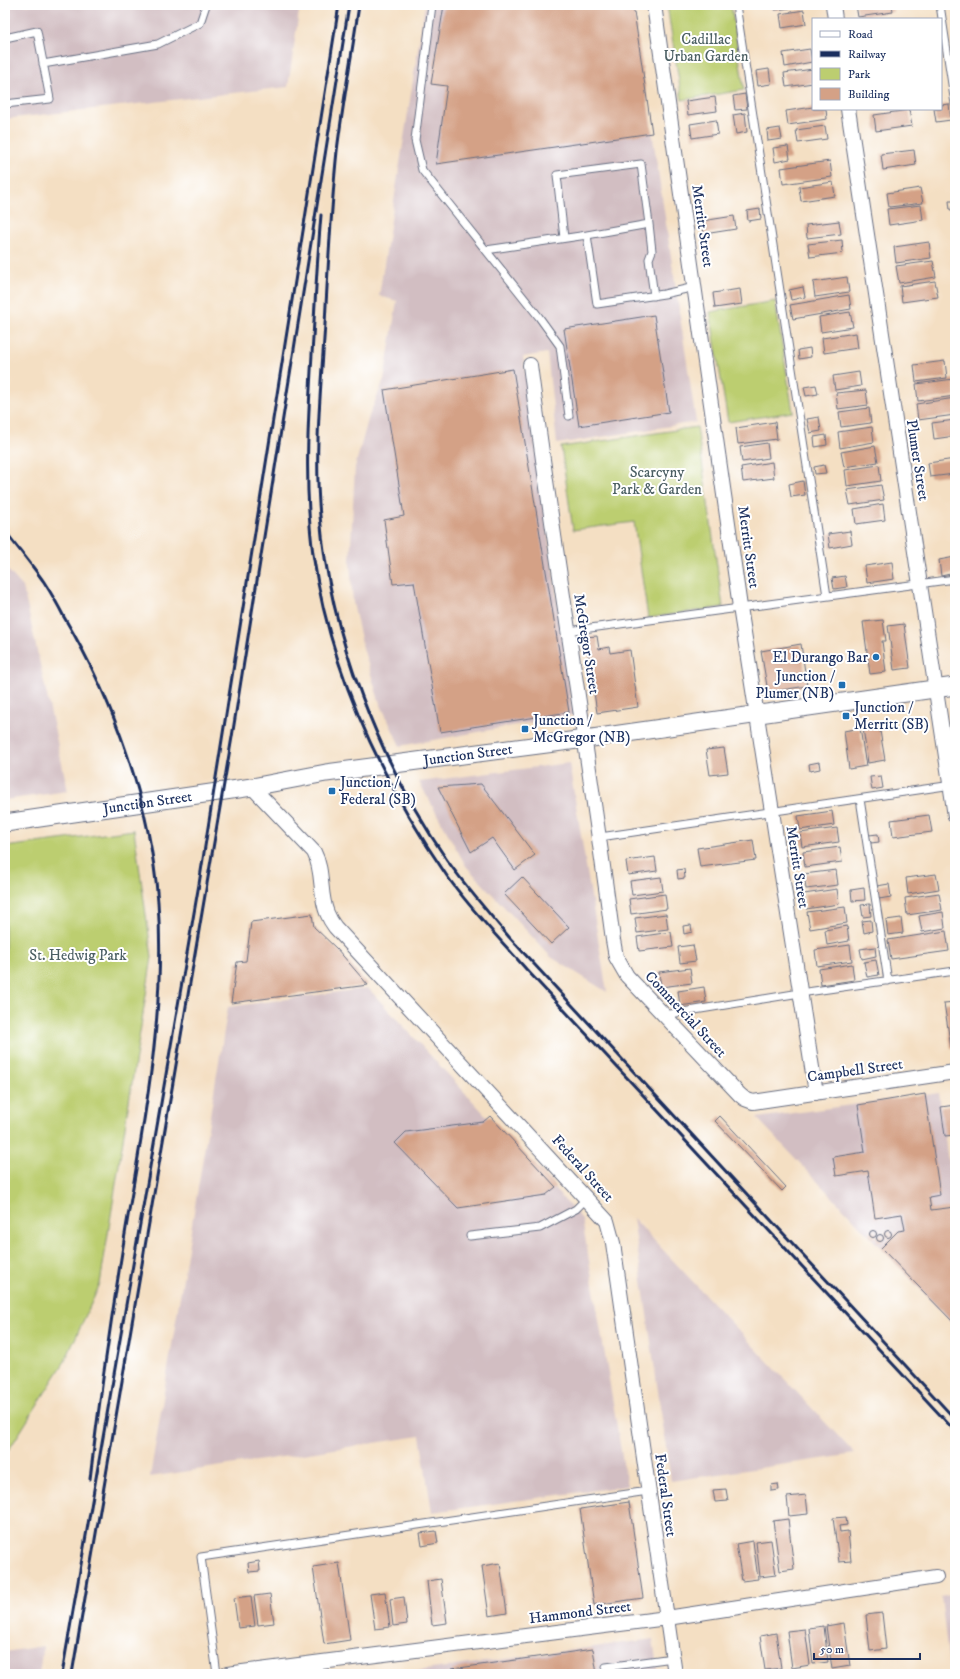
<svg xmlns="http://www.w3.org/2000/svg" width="960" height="1679" font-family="'IM FELL DW Pica',serif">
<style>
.industrial{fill:#d2bec2}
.green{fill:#bcce70;stroke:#6c7e67}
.building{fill:#d4a186}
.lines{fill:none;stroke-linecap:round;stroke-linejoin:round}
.service-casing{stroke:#676d81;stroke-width:9}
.minor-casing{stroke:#676d81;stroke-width:16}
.tertiary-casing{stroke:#676d81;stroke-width:19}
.service{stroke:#fff;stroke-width:7}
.minor{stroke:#fff;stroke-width:14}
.tertiary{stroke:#fff;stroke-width:17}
.rail{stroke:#1b2f5e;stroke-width:3}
.poi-dot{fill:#1f6fb2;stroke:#fff;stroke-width:1.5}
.labels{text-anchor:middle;stroke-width:4;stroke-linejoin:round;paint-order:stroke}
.park-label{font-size:15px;fill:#4b5f63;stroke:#fff}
.street-label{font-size:15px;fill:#1b2f5e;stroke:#fff}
.poi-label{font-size:15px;fill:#1b2f5e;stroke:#fff;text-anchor:start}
</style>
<rect width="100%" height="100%" fill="#fff"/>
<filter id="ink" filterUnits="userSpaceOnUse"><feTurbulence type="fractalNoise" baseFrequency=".025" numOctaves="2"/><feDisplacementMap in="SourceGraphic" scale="8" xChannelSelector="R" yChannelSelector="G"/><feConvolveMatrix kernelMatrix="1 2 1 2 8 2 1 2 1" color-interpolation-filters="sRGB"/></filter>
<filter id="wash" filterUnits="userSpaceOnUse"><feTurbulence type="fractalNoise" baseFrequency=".012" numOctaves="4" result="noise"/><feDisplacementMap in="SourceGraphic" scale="16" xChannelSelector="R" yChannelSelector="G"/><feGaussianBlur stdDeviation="0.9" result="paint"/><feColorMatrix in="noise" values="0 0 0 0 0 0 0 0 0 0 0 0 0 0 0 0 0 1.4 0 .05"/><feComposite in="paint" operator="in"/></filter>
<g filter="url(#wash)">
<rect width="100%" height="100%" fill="#f4dfc3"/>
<!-- industrial -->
<path class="industrial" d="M5 5H300L288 87 5 119Z
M425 5H633L696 422 557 444 547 353 523 357 573 715 400 746 379 701 363 648 353 603 350 562 355 467 369 416 384 380 397 301 379 296Z
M5 567 23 587 68 791 5 800Z
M569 763 607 992 551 957 466 866 419 782Z
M368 988 582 1219 627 1486 432 1512 420 1436 150 1477 228 1007Z
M939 1093 952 1192H955V1326L757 1118Z
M633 1218 855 1454 671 1481Z
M955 1594V1674H950L941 1597Z
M653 1639 658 1674H395Z
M43 1646 39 1674H5V1652Z"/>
<!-- green -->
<path class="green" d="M667 5H731L744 90 682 100Z
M775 301 793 412 728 422 710 312Z
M697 427 723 607 648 618 634 522 573 530 561 447Z
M134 830 152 957 100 1284 65 1361 10 1448 5 1454V847Z"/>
<g id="blocks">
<!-- building -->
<path class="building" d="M444 5H633L652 133 436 164 447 86 431 84Z
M774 5H807V6L775 10Z
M856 5H892L893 12 858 17Z
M804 10 806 24 782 28 780 14Z
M810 49 812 62 785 67 783 53Z
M769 69 771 84 758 86 756 71Z
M813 69V83L786 87 784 73Z
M745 94 747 109 735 110 733 96Z
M715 97 717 111 688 115 686 101Z
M949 104 951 120 936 122 934 109H941V105Z
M813 107V109H826L827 119 788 125 786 111Z
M909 110 912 126 876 131 874 115Z
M745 113 747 132 736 134 733 115Z
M716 120 718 134 692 138 690 124Z
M825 126 827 139 798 143 796 130Z
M780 128 782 139 768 141 767 130Z
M788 146 790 159 775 162 773 148Z
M914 150 916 165 883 170 881 154Z
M830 161 832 177 783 184 781 168Z
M833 182 835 196 801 201 799 187Z
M920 188 923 203 889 207 887 193Z
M949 201H955V209L950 210Z
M921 205 923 220 889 225 887 209Z
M760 209 761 219 748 221 747 211Z
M734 216 736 229 704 234 702 221Z
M839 221 841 234 807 238 806 225Z
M842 240 843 253 810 257 808 244Z
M929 242 931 258 896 263 894 247Z
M933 261 936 277 899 283 896 266Z
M847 277 849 292 815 297 813 282Z
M935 281 938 297 902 302 900 286Z
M803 287 805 297 791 300 789 290Z
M740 289 742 304 715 308 713 293Z
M849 295 851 309 793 319 790 305Z
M850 312 853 327 821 332 819 317Z
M654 315 669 412 579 426 564 329Z
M856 333 858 348 824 353 822 338Z
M810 348 811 357 799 359 798 350Z
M945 361 947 378 916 382 914 365Z
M513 369 569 712 440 732 414 582 393 584 384 520 404 516 384 390Z
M859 372 861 386 835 390 833 376Z
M954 379 955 396 918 401 916 384Z
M816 385 818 394 806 396 804 387Z
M866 390 868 405 838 409 836 393Z
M955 398V415L918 420 916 404Z
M869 408 871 423 841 427 839 412Z
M819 417 821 431 810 433 807 419Z
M955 420V436L934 439 932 423Z
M775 422 777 439 738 444 736 428Z
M872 427 874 442 840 448 838 432Z
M826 435 827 445 815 447 814 437Z
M767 443 769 458 742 462 740 447Z
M875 446 878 462 844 467 841 452Z
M955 459V474L930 477 928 463Z
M772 462 774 478 743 482 741 467Z
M824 465 826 473 815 474 814 467Z
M879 465 881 481 847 486 845 470Z
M803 481 805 495 791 497 789 484Z
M881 485 884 500 850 505 847 490Z
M883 504 885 520 856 524 854 509Z
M850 531 852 544 830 548 828 534Z
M955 557V573L941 576 939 560Z
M892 562 894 579 867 583 865 566Z
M845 576 847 587 834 589 832 578Z
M883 620 886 641H882L886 672 870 674 863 622Z
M904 624 910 668 894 670 888 626Z
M597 636 599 649 609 647 610 653 630 650 638 707 597 713 586 637Z
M801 644 807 686 768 692 761 651Z
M879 725 885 760 868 763 863 728Z
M860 728 866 766 849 769 844 731Z
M724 748 728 773 710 775 706 750Z
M819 762 820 769 810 771 809 764Z
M881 776 883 788 872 790 870 777Z
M481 784 535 855 515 870 492 838 471 852 438 787Z
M832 811 834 825 800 830 798 816Z
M929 815 932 832 893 837 891 820Z
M837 828 839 842 802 847 800 833Z
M878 834 879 842 871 843 869 835Z
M753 840 756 860 700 867 697 848Z
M840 847 842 862 805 867 803 852Z
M655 857 657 871 628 875 626 861Z
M684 869 685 878 678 879 677 870Z
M836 870 838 885 806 889 804 874Z
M936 874 939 889 908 894 906 878Z
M522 877 569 927 551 944 504 894Z
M661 877 663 891 632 895 630 881Z
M889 884 891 897 879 899 877 886Z
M864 888 865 900 852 901 851 890Z
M837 889 839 904 806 909 804 894Z
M939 893 942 910 907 915 905 898Z
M665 894 667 909 631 914 629 899Z
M870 904 871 916 863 917 861 905Z
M845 907 847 923 810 929 807 912Z
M943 912 945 928 922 932 919 916Z
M312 914 314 927 337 949 368 985 231 1003 237 962 246 961 251 922Z
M666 914 668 929 637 933 635 918Z
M901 918 903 933 888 935 886 920Z
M871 920 872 931 864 933 862 921Z
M691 925 692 932 684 934 683 926Z
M847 926 849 941 827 945 825 930Z
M946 931 949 951 891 959 888 940Z
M671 932 673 947 639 951 637 937Z
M693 945 696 961 680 963 678 947Z
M850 945 852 961 817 966 815 950Z
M875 947 876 956 862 959 860 949Z
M876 960 879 975 867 977 864 962Z
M852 964 854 980 821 985 819 969Z
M690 968 692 983 661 987 659 972Z
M704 987 706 1002 680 1006 678 991Z
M955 1002V1048H951L944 1003Z
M925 1094 940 1195 929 1197 931 1210 955 1207V1324L881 1248 898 1231 905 1230 902 1214 875 1218 868 1171 836 1176 833 1157 865 1152 858 1105Z
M955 1105V1135L945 1136 941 1107Z
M490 1116 556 1187 546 1195 458 1208 395 1143 406 1132 483 1122Z
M720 1116 786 1187 782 1191 715 1121Z
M884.5 1234a3.5 3.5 0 1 1 7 0a3.5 3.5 0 1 1-7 0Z
M869.5 1234a3.5 3.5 0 1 1 7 0a3.5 3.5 0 1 1-7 0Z
M876.5 1238a3.5 3.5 0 1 1 7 0a3.5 3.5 0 1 1-7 0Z
M778 1484 779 1490 771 1491V1485Z
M726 1489 728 1501 715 1502 713 1490Z
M806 1495 808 1514 789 1516 787 1497Z
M629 1502 643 1598 594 1605 580 1509Z
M846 1517 847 1525 839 1526 840 1532 848 1531 851 1561 839 1562 833 1518Z
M788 1519 794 1569 780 1571 773 1521Z
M436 1531 438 1543 422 1546 420 1533Z
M771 1540 776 1575 760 1577 756 1542Z
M753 1541 758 1579 742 1581 736 1544Z
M259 1561 260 1571 249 1572 248 1563Z
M339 1563 350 1640 324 1644 313 1567Z
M500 1563 507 1613 489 1616 482 1566Z
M441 1579 447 1623 432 1625 427 1581Z
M385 1592 390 1627 375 1629 370 1594Z
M270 1594 274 1623 258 1625 254 1596Z
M251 1596 255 1626 238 1628 234 1598Z
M404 1597 407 1624 393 1626 390 1599Z
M882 1613 886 1649 870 1651 866 1615Z
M844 1623 850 1666 832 1669 826 1626Z
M824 1626 828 1662 813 1664 809 1628Z
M805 1629 810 1665 792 1668 787 1631Z
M776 1633 781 1668 765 1670 760 1636Z
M593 1649 597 1674H453L452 1669Z"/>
</g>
</g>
<g filter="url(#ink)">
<use href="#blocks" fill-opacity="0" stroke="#676d81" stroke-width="1"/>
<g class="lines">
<!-- service casing -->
<g class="service-casing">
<path id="service" d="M432 5 415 140 422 170 539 317 560 346 569 416
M736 5 827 596
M940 5 955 104
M5 38 37 31 50 99 5 104
M43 64 158 44 200 23 206 5
M649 224 652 251 649 259 654 296
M564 238 557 175 641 164 649 224 587 235
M486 250 587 235 597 304 664 294 695 287
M568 631 955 579
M860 799 888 981
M600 837 952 785
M664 1015 800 993 955 971
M470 1236 540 1228 576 1209 587 1198
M606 1667 673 1658
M217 1674 201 1557 648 1491"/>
</g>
<!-- minor casing -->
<g class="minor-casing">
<path id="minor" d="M654 5 740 607 816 1093
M833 5 835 19
M848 109 955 816
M530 365C555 557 588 748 613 940L616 957 627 976 740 1095 745 1099 753 1102 955 1072
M252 787 314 852C324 871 319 894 327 913 329 918 332 923 335 927L607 1221 613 1243 675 1674
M227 1674 667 1618 936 1577"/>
</g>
<!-- tertiary casing -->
<g class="tertiary-casing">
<g id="tertiary">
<path id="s1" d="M5 823 252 787 326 773 585 739 955 686"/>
</g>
</g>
<!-- service -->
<use href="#service" class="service"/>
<!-- minor -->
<use href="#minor" class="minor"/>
<!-- tertiary -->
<use href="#tertiary" class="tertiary"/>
<!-- rail -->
<path class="rail" d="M359 5C352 54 343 102 337 151 331 209 328 266 325 324 321 387 314 452 320 516 330 636 379 761 447 860 466 887 488 912 509 937L955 1419
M321 215C317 261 315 307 312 354 308 420 304 487 313 554 330 670 381 780 447 876 470 909 500 939 526 969L955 1431
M5 531C18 548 32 565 44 582 51 593 58 605 64 617 115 703 150 802 158 902 166 1012 144 1121 126 1228 112 1312 100 1395 90 1479
M62 1674 199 884 339 5
M72 1674 232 737 349 5"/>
</g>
</g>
<!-- markers -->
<g class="poi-dot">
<circle cx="876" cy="657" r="4"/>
<rect x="838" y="681" width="8" height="8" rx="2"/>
<rect x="842" y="712" width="8" height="8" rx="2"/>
<rect x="521" y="725" width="8" height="8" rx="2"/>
<rect x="328" y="787" width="8" height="8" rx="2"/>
</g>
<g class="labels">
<!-- park labels -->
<g class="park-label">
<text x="706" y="44">Cadillac<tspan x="706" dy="17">Urban Garden</tspan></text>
<text x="657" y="477">Scarcyny<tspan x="657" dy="17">Park &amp; Garden</tspan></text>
<text x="78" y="960">St. Hedwig Park</text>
</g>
<!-- street labels -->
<g class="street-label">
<text transform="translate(703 226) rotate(82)" y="5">Merritt Street</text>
<text transform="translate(918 460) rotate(81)" y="5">Plumer Street</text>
<text transform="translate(749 547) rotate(82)" y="5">Merritt Street</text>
<text transform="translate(587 644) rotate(81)" y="5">McGregor Street</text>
<text dy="5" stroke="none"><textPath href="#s1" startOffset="468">Junction Street</textPath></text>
<text dy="5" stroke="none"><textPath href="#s1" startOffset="144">Junction Street</textPath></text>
<text transform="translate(798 867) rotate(81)" y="5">Merritt Street</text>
<text transform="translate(686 1014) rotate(47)" y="5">Commercial Street</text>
<text transform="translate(855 1070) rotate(-8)" y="5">Campbell Street</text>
<text transform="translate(583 1168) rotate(48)" y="5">Federal Street</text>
<text transform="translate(666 1495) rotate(82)" y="5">Federal Street</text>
<text transform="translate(580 1612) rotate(-7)" y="5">Hammond Street</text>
</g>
<!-- poi labels -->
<g class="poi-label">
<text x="868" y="662" text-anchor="end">El Durango Bar</text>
<text x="834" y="681" text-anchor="end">Junction /<tspan x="834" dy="17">Plumer (NB)</tspan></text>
<text x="854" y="712">Junction /<tspan x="854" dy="17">Merritt (SB)</tspan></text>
<text x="533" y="725">Junction /<tspan x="533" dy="17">McGregor (NB)</tspan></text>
<text x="340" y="787">Junction /<tspan x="340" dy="17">Federal (SB)</tspan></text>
</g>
</g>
<!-- margin -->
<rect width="960" height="1679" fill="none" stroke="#fff" stroke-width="20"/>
<!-- legend -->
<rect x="812" y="18" width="130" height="92" fill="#ffffff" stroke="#a4acbf"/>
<rect x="820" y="31" width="20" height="6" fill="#ffffff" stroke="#a4acbf"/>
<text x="848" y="38" font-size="12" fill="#1b2f5e">Road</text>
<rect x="820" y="51" width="20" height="6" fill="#1b2f5e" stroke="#a4acbf"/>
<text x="848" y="58" font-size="12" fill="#1b2f5e">Railway</text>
<rect x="820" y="68" width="20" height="12" fill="#bcce70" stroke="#a4acbf"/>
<text x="848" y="78" font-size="12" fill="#1b2f5e">Park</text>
<rect x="820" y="88" width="20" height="12" fill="#d4a186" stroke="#a4acbf"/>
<text x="848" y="98" font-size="12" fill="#1b2f5e">Building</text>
<!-- scale -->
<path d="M814 1653v6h106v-6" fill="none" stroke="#1b2f5e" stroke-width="2"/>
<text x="820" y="1653" font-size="12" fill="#1b2f5e" stroke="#ffffff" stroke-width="3" paint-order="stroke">50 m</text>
</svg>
